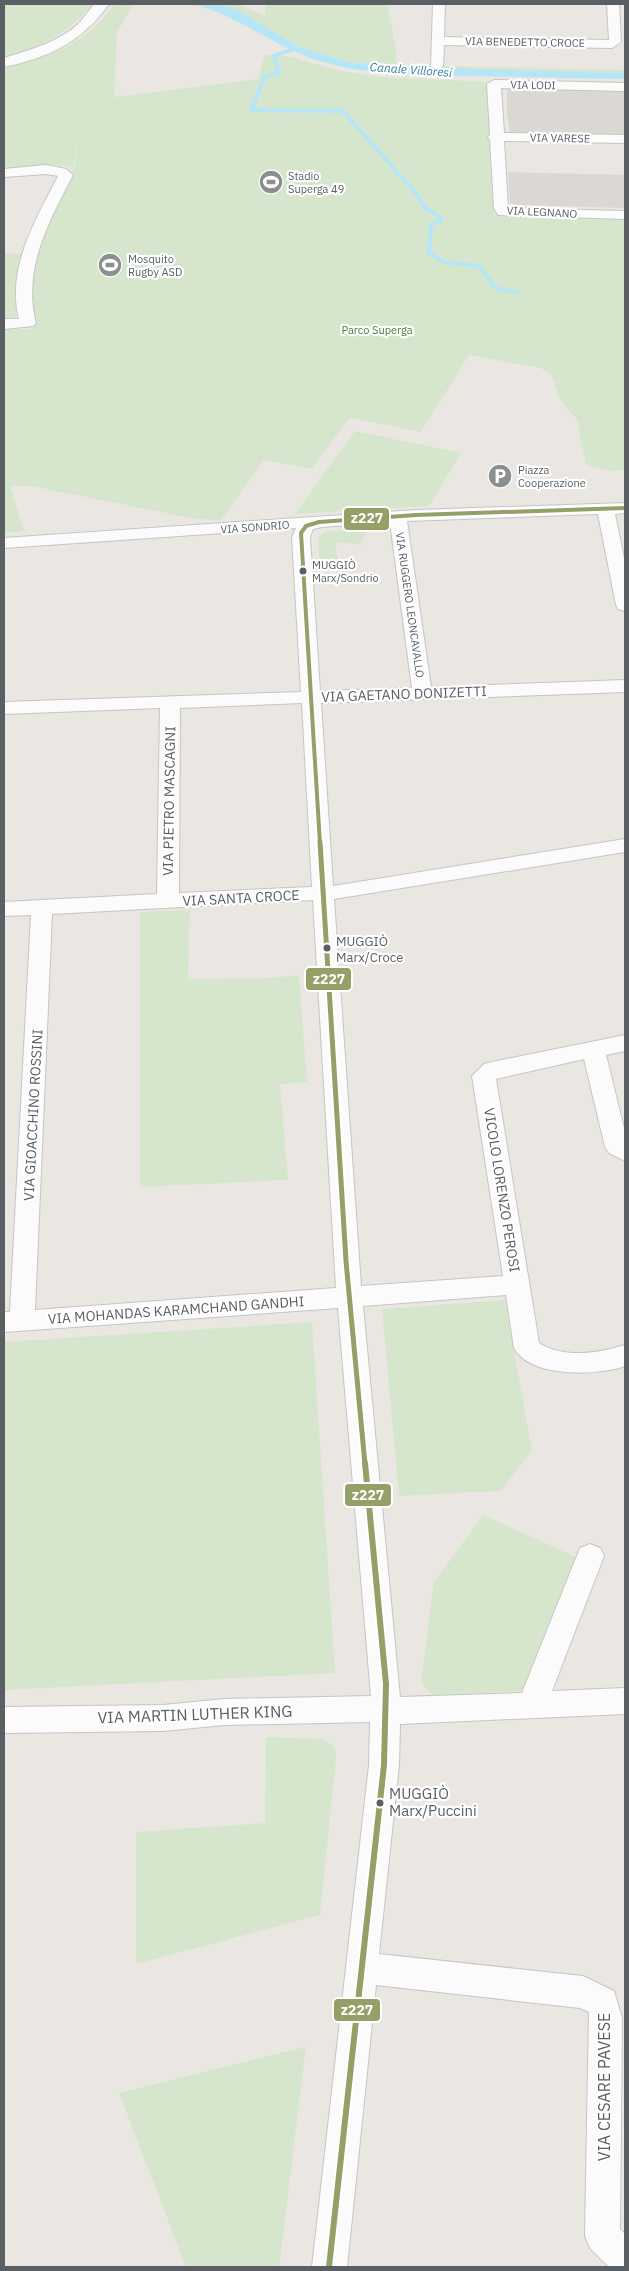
<svg xmlns="http://www.w3.org/2000/svg" width="629" height="2271" font-family="'IBM Plex Sans',sans-serif">
<style>
.industrial{fill:#dbd8d4}
.green{fill:#d5e6cd}
.water{fill:#b5e6f7}
.lines{fill:none;stroke-linecap:round;stroke-linejoin:round}
.stream{stroke:#b5e6f7;stroke-width:4}
.minor-casing{stroke:#c5c5c4;stroke-width:2}
.secondary-casing{stroke:#c6c6c6;stroke-width:2}
.minor{fill:#fcfbfb;fill-rule:evenodd}
.secondary{fill:#fcfbfb;fill-rule:evenodd}
.bus-1-far2-casing{stroke:#fff;stroke-width:7}
.bus-1-far1-casing{stroke:#fff;stroke-width:9}
.bus-1-casing{stroke:#fff;stroke-width:10}
.bus-1-far2{stroke:#95a068;stroke-width:4}
.bus-1-far1{stroke:#95a068;stroke-width:5}
.bus-1{stroke:#95a068;stroke-width:6}
.bus-dot{fill:#595f62;stroke:#fff;stroke-width:2}
.labels{text-anchor:middle;stroke-width:4.5;stroke-linejoin:round;paint-order:stroke}
.far-street-label{font-size:11px;fill:#595f62;stroke:#fff}
.far-poi-label{font-size:11px;fill:#595f62;stroke:#fff;text-anchor:start}
.far-park-label{font-size:11px;fill:#3c8230;stroke:#fff}
.far-bus-label{font-size:11px;fill:#595f62;stroke:#fff;text-anchor:start}
.far-water-label{font-size:12px;font-style:italic;fill:#347da2;stroke:#fff}
.bus-label{font-size:13px;fill:#595f62;stroke:#fff;text-anchor:start}
.street-label{font-size:14px;fill:#595f62;stroke:#fff}
.near-bus-label{font-size:15px;fill:#595f62;stroke:#fff;text-anchor:start}
.near-street-label{font-size:16px;fill:#595f62;stroke:#fff}
.line-badge{stroke:#fff;stroke-width:2}
.badge-label{font-size:14px;text-anchor:middle;font-weight:bold;fill:#fff}
</style>
<rect width="100%" height="100%" fill="#eae7e3"/>
<!-- industrial -->
<path class="industrial" d="M507 89 625 91V136L510 133 507 113Z
M508 172 625 175V208L515 205 510 203Z"/>
<!-- green -->
<path class="green" d="M4 4H91C72 34 37 47 4 57Z
M115 4H133L117 33 114 97 258 79 265 55 292 57 332 69 380 77 491 82 490 90 494 216 625 219V470L610 471 586 465 577 420 559 398 552 376 541 368 469 355 421 432 350 418 311 469 264 460 221 520 196 519 31 486H10L24 531 4 533V330L31 329 32 270 46 221 75 167 81 106 74 167 56 165 4 169V67C55 53 81 48 115 4Z
M221 4H237L265 16 266 4H387L396 49V65L625 70V73L393 67 348 62 297 46 246 15Z
M24 253 16 317 4 318V254Z
M355 431 461 453 429 506 295 514Z
M369 528 360 545 340 542 335 545 338 560 320 572 318 538 325 532Z
M190 910 188 979 270 978 299 975 307 1082 280 1084 288 1180 140 1187V912Z
M505 1300 532 1451 500 1491 399 1496 382 1309Z
M312 1322 335 1673 4 1690V1342Z
M483 1515 578 1558 522 1691 433 1696 421 1682 434 1582Z
M266 1737 323 1739 335 1748 336 1759 320 1915 136 1964V1832L265 1823Z
M306 2047 279 2267H186L119 2093Z"/>
<!-- water -->
<path class="water" d="M193 4H221L246 15 297 46 348 62 393 67 625 73V79C574 78 522 77 470 76 421 75 371 76 323 62 277 49 240 16 193 4Z"/>
<g class="lines">
<!-- stream -->
<path class="stream" d="M294 49 274 56 279 73 265 76 251 110 343 111 419 197 424 207 441 218 440 221 431 225 429 253 444 262 479 266 496 288 517 293"/>
<!-- minor casing -->
<g class="minor-casing">
<path id="minor" d="M433 4H445L444 37 609 40 607 4H619L621 42 612 48 444 45 443 66 437 70 431 66Z
M494 80 625 83V91L501 88 504 133 625 135V143L504 141 508 208 625 211V219L498 215 494 208 490 140 488 137 490 134 487 84Z
M46 165 66 169 73 175C49 221 22 269 36 323L33 326 4 329V319H19C6 268 36 219 58 176L46 174 4 177V169Z
M625 503V513L615 514 625 563V611L618 609 616 605 598 514 407 521 431 687 625 680V692L321 703 333 886 625 839V852L334 899 361 1286 503 1276 472 1076 484 1064 492 1062 625 1035V1051L606 1055 625 1132V1161L609 1153 605 1147 584 1059 496 1079 539 1343C564 1359 599 1353 625 1345V1366C598 1376 530 1378 514 1348L506 1295 363 1306 400 1697 522 1693 580 1548 590 1544 600 1548 604 1556 552 1691 625 1688V1714L400 1724 399 1765 379 1954 583 1976 614 1991 622 2018 620 2229 625 2234V2267H609L590 2248 585 2236 589 2012 580 2008 376 1985 347 2267H312L369 1765 370 1722 224 1725 163 1731 4 1733V1707L163 1705 224 1699 371 1696 338 1308 4 1332V1312H10L31 915 4 916V902L157 894 160 708 4 714V702L301 692 292 537 296 528 4 548V538L416 510ZM390 522 412 688 320 691 310 537 313 529 322 527ZM302 703 312 887 179 893 180 708ZM313 900 336 1288 35 1310 52 914Z"/>
</g>
<!-- secondary casing -->
<g class="secondary-casing">
<path id="secondary" d="M94 4H109C82 42 48 58 4 67V58C29 50 60 42 79 23 85 17 89 10 94 4Z"/>
</g>
<!-- minor -->
<use href="#minor" class="minor"/>
<!-- secondary -->
<use href="#secondary" class="secondary"/>
<!-- bus-1-far2 casing -->
<g class="bus-1-far2-casing">
<path id="bus-1-far2" d="M320 844 301 533 306 526 319 522 416 515 625 508"/>
</g>
<!-- bus-1-far1 casing -->
<g class="bus-1-far1-casing">
<path id="bus-1-far1" d="M320 842 346 1261 365 1464"/>
</g>
<!-- bus-1 casing -->
<g class="bus-1-casing">
<path id="bus-1" d="M329 2267 384 1765 386 1684 365 1463"/>
</g>
<!-- bus-1-far2 -->
<use href="#bus-1-far2" class="bus-1-far2"/>
<!-- bus-1-far1 -->
<use href="#bus-1-far1" class="bus-1-far1"/>
<!-- bus-1 -->
<use href="#bus-1" class="bus-1"/>
</g>
<!-- icons -->
<defs>
<g id="stadium-disc" transform="scale(1.25)"><circle r="9.5" fill="#8c8f8f" stroke="#fff"/><path d="M0-5a6.5 5 0 1 0 0 10a6.5 5 0 1 0 0-10ZM-3.5-1.8h7v3.6h-7Z" fill="#fff"/></g>
<g id="parking-disc" transform="scale(1.25)"><circle r="9.5" fill="#8c8f8f" stroke="#fff"/><path d="M-3.5-5.5H1a3.5 3.5 0 0 1 0 7H-1V5.5H-3.5ZM-1-3.4V-.6H.8a1.4 1.4 0 0 0 0-2.8Z" fill="#fff"/></g>
</defs>
<g fill-rule="evenodd">
<use href="#stadium-disc" x="271" y="182"/>
<use href="#stadium-disc" x="110" y="265"/>
<use href="#parking-disc" x="500" y="476"/>
</g>
<!-- markers -->
<g class="bus-dot">
<circle cx="303" cy="571" r="4.5"/>
<circle cx="327" cy="948" r="4.5"/>
<circle cx="380" cy="1803" r="4.5"/>
</g>
<g class="labels">
<!-- far-street labels -->
<g class="far-street-label">
<text transform="translate(525 42) rotate(1)" y="4">VIA BENEDETTO CROCE</text>
<text transform="translate(533 85) rotate(1)" y="4">VIA LODI</text>
<text transform="translate(560 138) rotate(1)" y="4">VIA VARESE</text>
<text transform="translate(542 212) rotate(3)" y="4">VIA LEGNANO</text>
<text transform="translate(255 527) rotate(-4)" y="4">VIA SONDRIO</text>
<text transform="translate(410 605) rotate(82)" y="4">VIA RUGGERO LEONCAVALLO</text>
</g>
<!-- far-poi labels -->
<g class="far-poi-label">
<text x="288" y="180">Stadio<tspan x="288" dy="13">Superga 49</tspan></text>
<text x="128" y="263">Mosquito<tspan x="128" dy="13">Rugby ASD</tspan></text>
<text x="518" y="474">Piazza<tspan x="518" dy="13">Cooperazione</tspan></text>
</g>
<!-- far-park labels -->
<g class="far-park-label">
<text x="377" y="334">Parco Superga</text>
</g>
<!-- far-bus labels -->
<g class="far-bus-label">
<text x="312" y="569">MUGGIÒ<tspan x="312" dy="13">Marx/Sondrio</tspan></text>
</g>
<!-- far-water labels -->
<g class="far-water-label">
<text transform="translate(411 70) rotate(4)" y="4">Canale Villoresi</text>
</g>
<!-- bus labels -->
<g class="bus-label">
<text x="336" y="946">MUGGIÒ<tspan x="336" dy="16">Marx/Croce</tspan></text>
</g>
<!-- street labels -->
<g class="street-label">
<text transform="translate(404 694) rotate(-2)" y="5">VIA GAETANO DONIZETTI</text>
<text transform="translate(169 801) rotate(-89)" y="5">VIA PIETRO MASCAGNI</text>
<text transform="translate(241 898) rotate(-3)" y="5">VIA SANTA CROCE</text>
<text transform="translate(33 1115) rotate(-87)" y="5">VIA GIOACCHINO ROSSINI</text>
<text transform="translate(502 1190) rotate(81)" y="5">VICOLO LORENZO PEROSI</text>
<text transform="translate(176 1310) rotate(-4)" y="5">VIA MOHANDAS KARAMCHAND GANDHI</text>
</g>
<!-- near-bus labels -->
<g class="near-bus-label">
<text x="389" y="1799">MUGGIÒ<tspan x="389" dy="17">Marx/Puccini</tspan></text>
</g>
<!-- near-street labels -->
<g class="near-street-label">
<text transform="translate(195 1714) rotate(-2)" y="6">VIA MARTIN LUTHER KING</text>
<text transform="translate(604 2087) rotate(-90)" y="6">VIA CESARE PAVESE</text>
</g>
</g>
<g class="line-badge">
<rect x="343" y="507" width="47" height="24" rx="5" fill="#95a068"/>
<rect x="305" y="967" width="47" height="24" rx="5" fill="#95a068"/>
<rect x="344" y="1483" width="48" height="24" rx="5" fill="#95a068"/>
<rect x="333" y="1998" width="48" height="24" rx="5" fill="#95a068"/>
</g>
<g class="badge-label">
<text x="367" y="523">z227</text>
<text x="329" y="984">z227</text>
<text x="368" y="1500">z227</text>
<text x="357" y="2015">z227</text>
</g>
<!-- border -->
<rect width="629" height="2271" fill="none" stroke="#595f62" stroke-width="10"/>
</svg>
